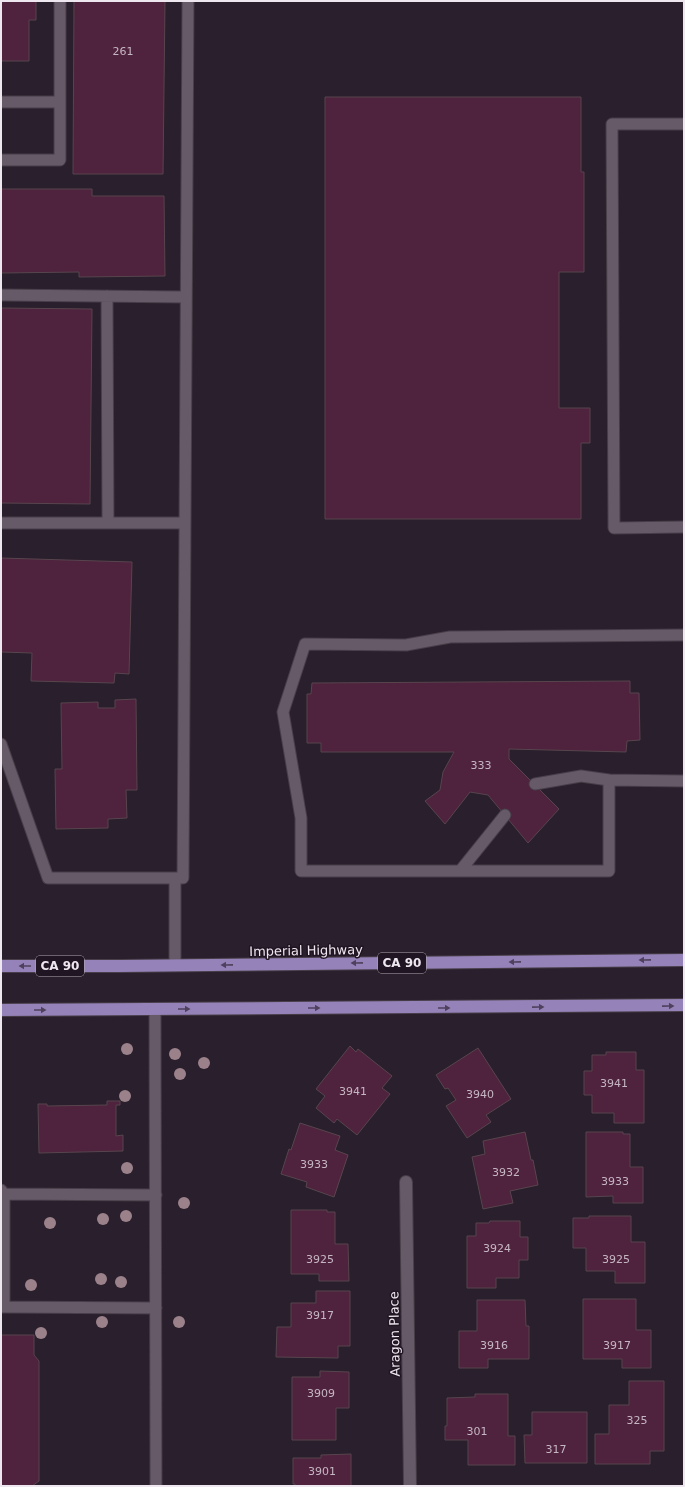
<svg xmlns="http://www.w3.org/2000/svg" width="685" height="1487" font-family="'DejaVu Sans',sans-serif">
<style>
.building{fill:#4f223d;stroke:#57454e}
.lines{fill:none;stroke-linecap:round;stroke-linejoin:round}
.lane-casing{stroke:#473e49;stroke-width:13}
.street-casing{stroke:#473e49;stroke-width:14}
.primary-casing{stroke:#473e49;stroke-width:14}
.lane{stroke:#665968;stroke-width:11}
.street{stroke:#665968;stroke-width:12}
.primary{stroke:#9582b8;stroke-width:12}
.tree{fill:#9b818a}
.oneway{fill:#4f415e}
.labels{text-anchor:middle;stroke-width:3;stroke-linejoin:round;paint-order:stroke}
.number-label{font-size:11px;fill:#c6b6c3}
.shield{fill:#201522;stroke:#b0a8b2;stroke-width:1}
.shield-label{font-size:12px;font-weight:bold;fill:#eee7f0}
.street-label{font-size:13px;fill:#eee7f0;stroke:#201522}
</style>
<rect width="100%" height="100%" fill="#2a1f2c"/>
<!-- building -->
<path class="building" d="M1 1H36V20H29V61H1Z
M74 1H165L163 174H73Z
M325 97H581V172H584V272H559V408H590V443H581V519H325Z
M1 189H92V196H164L165 276 79 277V272L1 273Z
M1 308 92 309 90 504 1 503Z
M1 558 132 562 129 674 115 673 114 683 31 681 32 653 1 652Z
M630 681V693H639L640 740 627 741 626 752 509 749V759L559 809 528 843 488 795 470 792 445 824 425 801 440 790 443 772 454 752H321V743H307V694H311L312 683Z
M136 699 137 790H126L127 818 108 819V828L56 829 55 769H62L61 703 98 702V708H115V700Z
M350 1046 356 1052 358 1049 392 1076 382 1088 390 1094 357 1135 337 1119 334 1123 316 1108 325 1096 316 1089Z
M478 1048 511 1099 486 1115 491 1122 467 1138 446 1106 456 1100 448 1088 445 1089 436 1075Z
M606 1052H636V1070H644V1123H614V1113H592V1095H584V1071H592V1055H606Z
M107 1101H120V1105H116V1136L123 1135V1151L39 1153 38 1104H47V1106L107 1105Z
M300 1123 340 1136 335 1150 348 1155 334 1197 306 1187 307 1182 281 1174 289 1149 291 1150Z
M525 1132 531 1160H533L538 1185 510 1191 513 1203 483 1209 472 1157 485 1154 483 1141Z
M586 1132H623V1134H630V1167H643V1203H613V1196L586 1197Z
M291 1210H327V1212H335V1244H348L349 1281H319V1274H291Z
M589 1216H631V1242H645V1283H615V1271H586V1248H573V1218H589Z
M490 1221H520V1237H528V1260H519V1278H496V1288H467V1236H476V1223H489Z
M316 1291H350V1346H338V1358L276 1357 277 1327H291V1303H316Z
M583 1299H636V1330H651V1368H622V1359H583Z
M477 1300H525L526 1326H529V1359H488V1368H459V1331H477Z
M1 1335H34V1355L39 1361V1481L32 1486H1Z
M320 1371 349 1372V1408H336V1440H292V1377H320Z
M629 1381H664V1451H650V1464H595V1434H609V1405H629Z
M475 1394H508V1436H515V1465H468V1440H445V1426H447V1398L475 1397Z
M532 1412H587V1463H525L524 1435H532Z
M351 1454V1486H295V1484H293V1458H321V1455Z"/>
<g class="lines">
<!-- lane casing -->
<g class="lane-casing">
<path id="lane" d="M60 1V102
M1 102H60V160H1
M684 124H612L614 528 684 527
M1 295 186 297
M107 296 108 523
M1 523H185
M684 635 450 637 406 645 305 644 283 712 301 818V871H609V780L684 781
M1 744 48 878H183L188 1
M535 784 581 776 609 780
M460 871 505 815
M175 878V965
M155 1009 156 1486
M1 1190 4 1194V1307
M4 1194 156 1195
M1 1307 156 1308"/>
</g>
<!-- street casing -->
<g class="street-casing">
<path id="street" d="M406 1182 410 1486"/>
</g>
<!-- primary casing -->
<g class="primary-casing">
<path id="primary" d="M1 966H120L684 960
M1 1010 684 1005"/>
</g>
<!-- lane -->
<use href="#lane" class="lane"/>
<!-- street -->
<use href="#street" class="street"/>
<!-- primary -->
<use href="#primary" class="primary"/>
</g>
<!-- trees -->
<g class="tree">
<circle cx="127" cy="1049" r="6"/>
<circle cx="175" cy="1054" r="6"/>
<circle cx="204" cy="1063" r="6"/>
<circle cx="180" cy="1074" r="6"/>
<circle cx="125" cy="1096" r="6"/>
<circle cx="127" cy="1168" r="6"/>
<circle cx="184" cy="1203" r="6"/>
<circle cx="126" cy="1216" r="6"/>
<circle cx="103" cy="1219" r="6"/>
<circle cx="50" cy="1223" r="6"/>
<circle cx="101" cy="1279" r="6"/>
<circle cx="121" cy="1282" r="6"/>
<circle cx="31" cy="1285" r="6"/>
<circle cx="102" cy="1322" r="6"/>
<circle cx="179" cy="1322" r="6"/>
<circle cx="41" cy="1333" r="6"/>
</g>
<!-- one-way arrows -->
<defs><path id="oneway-solid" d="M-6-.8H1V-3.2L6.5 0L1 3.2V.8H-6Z"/></defs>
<g class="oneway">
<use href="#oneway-solid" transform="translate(645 960) rotate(179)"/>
<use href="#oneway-solid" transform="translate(515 962) rotate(179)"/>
<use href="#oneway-solid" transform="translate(357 963) rotate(179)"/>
<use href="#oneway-solid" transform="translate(227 965) rotate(179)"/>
<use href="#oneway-solid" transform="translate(25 966) rotate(180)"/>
<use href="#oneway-solid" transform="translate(668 1006) rotate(-1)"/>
<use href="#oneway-solid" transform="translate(538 1007) rotate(-1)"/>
<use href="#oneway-solid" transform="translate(314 1008)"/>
<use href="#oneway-solid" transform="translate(444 1008)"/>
<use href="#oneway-solid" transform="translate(184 1009)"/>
<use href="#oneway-solid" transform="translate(40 1010)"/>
</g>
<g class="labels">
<!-- number labels -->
<g class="number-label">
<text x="123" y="55">261</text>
<text x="481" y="769">333</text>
<text x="614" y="1087">3941</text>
<text x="353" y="1095">3941</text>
<text x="480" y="1098">3940</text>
<text x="314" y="1168">3933</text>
<text x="506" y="1176">3932</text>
<text x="615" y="1185">3933</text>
<text x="497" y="1252">3924</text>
<text x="320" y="1263">3925</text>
<text x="616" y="1263">3925</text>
<text x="320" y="1319">3917</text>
<text x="494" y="1349">3916</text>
<text x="617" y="1349">3917</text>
<text x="321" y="1397">3909</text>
<text x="637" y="1424">325</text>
<text x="477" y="1435">301</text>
<text x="556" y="1453">317</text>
<text x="322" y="1475">3901</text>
</g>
<!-- shield labels -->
<g class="shield">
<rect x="378" y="953" width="48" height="20" rx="3"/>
<rect x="36" y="956" width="48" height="20" rx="3"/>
</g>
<g class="shield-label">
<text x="402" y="967">CA 90</text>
<text x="60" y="970">CA 90</text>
</g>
<!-- street labels -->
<g class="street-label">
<text transform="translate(306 950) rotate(-1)" y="5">Imperial Highway</text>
<text transform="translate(394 1334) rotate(-91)" y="5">Aragon Place</text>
</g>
</g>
<!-- border -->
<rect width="685" height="1487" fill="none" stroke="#eee7f0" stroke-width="4"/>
</svg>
